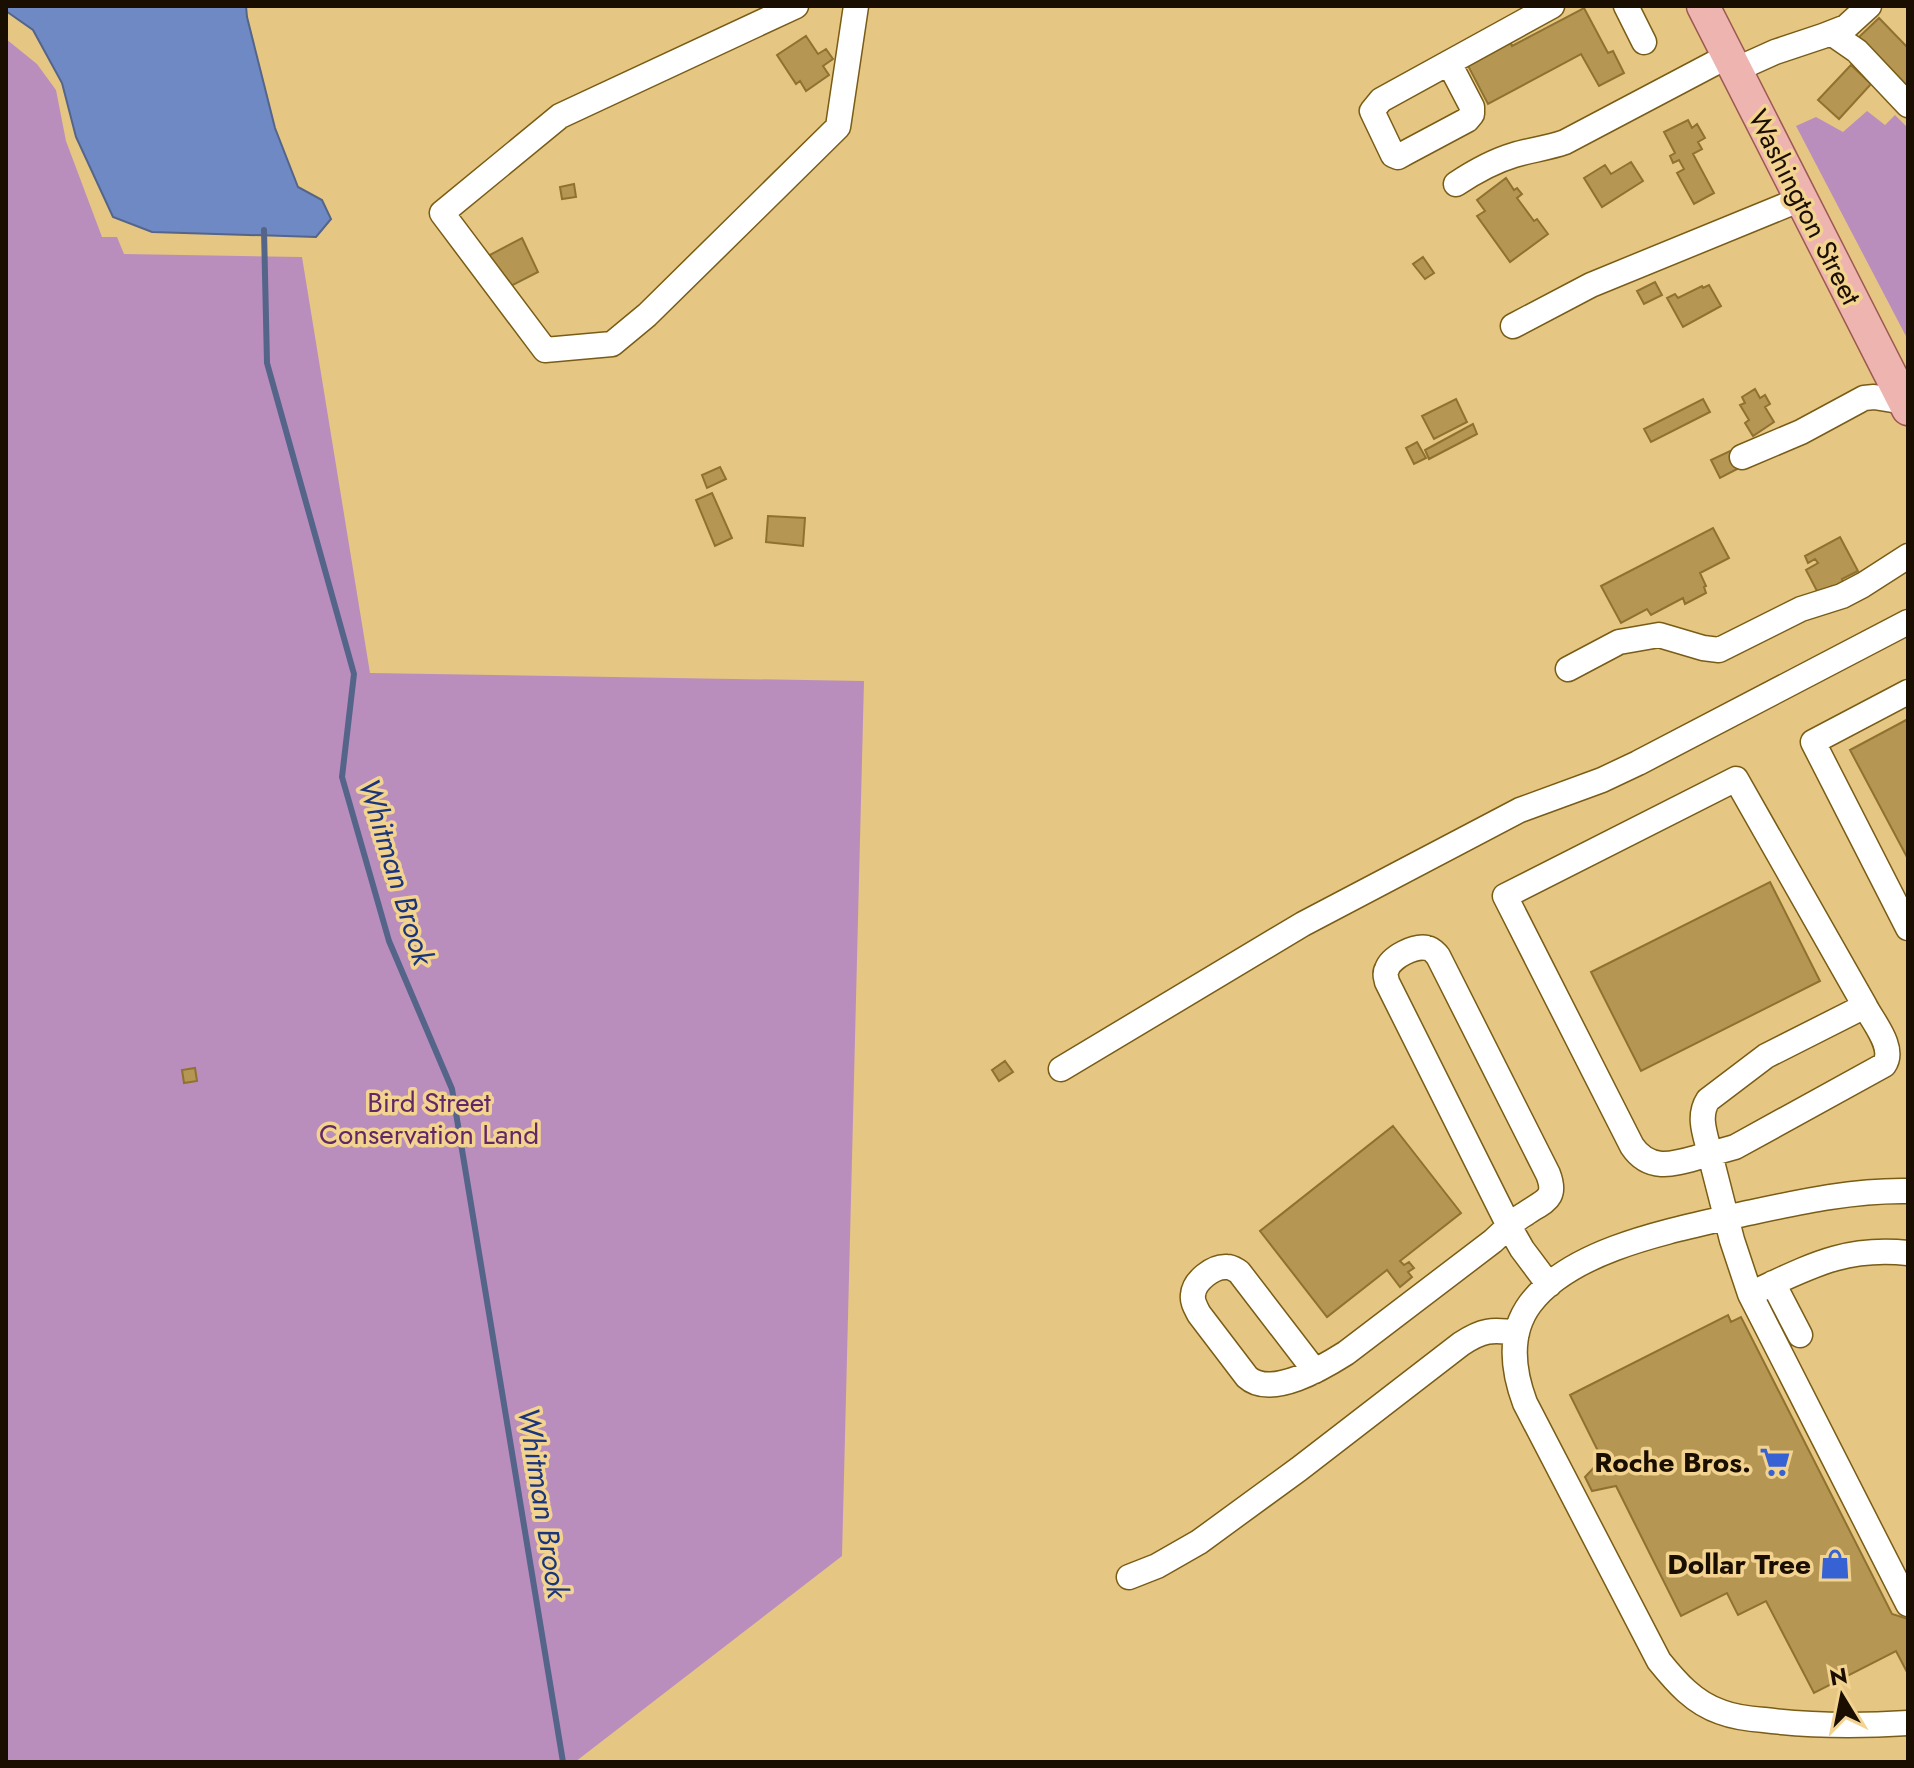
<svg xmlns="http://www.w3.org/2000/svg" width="1914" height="1768" font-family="Jost,sans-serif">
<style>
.green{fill:#ba8ebc}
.water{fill:#6e89c4;stroke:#556489;stroke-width:2}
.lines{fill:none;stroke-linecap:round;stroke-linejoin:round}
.stream{stroke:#556489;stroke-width:6}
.building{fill:#b59653;stroke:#907230;stroke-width:2}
.minor-casing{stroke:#795c15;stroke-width:27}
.major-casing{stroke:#9c5950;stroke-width:35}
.minor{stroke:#fff;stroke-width:24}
.major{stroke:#eeb4b0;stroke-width:32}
.labels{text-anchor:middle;stroke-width:7;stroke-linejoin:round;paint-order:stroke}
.street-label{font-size:28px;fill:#1a0e00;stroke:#f3d390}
.park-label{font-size:28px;fill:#632667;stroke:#f3d390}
.poi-label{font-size:28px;font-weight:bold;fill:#1a0e00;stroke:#f3d390;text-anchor:end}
.water-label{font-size:30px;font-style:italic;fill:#1a357b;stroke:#f3d390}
</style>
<rect width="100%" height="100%" fill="#e6c683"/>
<!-- green -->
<path class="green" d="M6 39 37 64 56 90 66 141 102 237H117L124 254 302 257 370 673 864 681 842 1556 575 1762H6Z
M1867 111 1885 125 1895 115 1908 128V340L1796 126 1816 117 1843 132Z"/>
<!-- water -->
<path class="water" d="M6 6H246L247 17 275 128 298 187 322 200 331 219 316 237 152 232 113 217 76 137 62 83 33 30 6 11Z"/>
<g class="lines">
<!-- stream -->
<path class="stream" d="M264 230 267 363 354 674 342 777 389 941 452 1089 563 1762"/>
</g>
<!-- building -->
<path class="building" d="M1584 8 1608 53 1613 51 1624 73 1599 86 1581 54 1488 104 1465 60 1508 37 1512 46Z
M1879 18 1908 48V90L1858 38Z
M806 36 818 54 826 49 833 59 823 66 829 75 806 91 800 81 796 84 777 55Z
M1851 65 1871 84 1839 119 1818 100Z
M1688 120 1692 128 1697 124 1705 138 1698 142 1702 149 1693 154 1714 193 1694 204 1677 173 1684 169 1679 160 1673 163 1670 156 1675 153 1664 132Z
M1631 162 1643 181 1602 207 1584 178 1605 165 1611 174Z
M1506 178 1514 190 1517 188 1522 194 1517 198 1534 221 1537 219 1548 234 1510 262 1477 216 1485 211 1477 200Z
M574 184 576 197 562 199 560 187Z
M522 238 538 272 505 289 488 256Z
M1423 257 1434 273 1425 279 1413 264Z
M1655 282 1662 295 1644 304 1637 291Z
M1709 285 1721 306 1683 327 1667 298 1675 294 1678 298 1702 286 1703 288Z
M1755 389 1760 398 1765 395 1770 404 1765 407 1774 422 1753 436 1745 423 1749 420 1740 405 1745 403 1742 397Z
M1456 399 1467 422 1434 439 1422 416Z
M1703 399 1710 412 1651 442 1644 429Z
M1473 424 1477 434 1429 459 1425 450Z
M1417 442 1426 458 1414 464 1406 448Z
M1730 451 1739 468 1720 478 1711 460Z
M720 467 726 479 707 488 702 475Z
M712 493 732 538 715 546 696 500Z
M768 516 805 518 803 546 766 542Z
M1713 528 1729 558 1700 573 1706 586 1704 587 1706 593 1685 604 1683 598 1651 615 1647 609 1621 623 1601 586Z
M1840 537 1858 571 1842 579 1845 586 1835 592 1832 586 1818 593 1806 570 1818 563 1815 559 1808 563 1805 556Z
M1908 719V859L1850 750Z
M1770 882 1820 981 1641 1071 1591 972Z
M1005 1061 1013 1072 999 1081 992 1070Z
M195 1068 197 1081 184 1083 182 1070Z
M1393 1126 1461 1213 1400 1261 1404 1265 1409 1262 1414 1268 1408 1272 1412 1277 1400 1287 1387 1270 1327 1317 1260 1231Z
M1728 1315 1731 1322 1741 1317 1892 1614 1908 1619V1674L1896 1651 1814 1693 1766 1601 1738 1615 1727 1593 1681 1616 1616 1486 1592 1491 1585 1477 1602 1459 1570 1395Z"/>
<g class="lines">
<!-- minor casing -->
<g class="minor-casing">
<path id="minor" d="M796 6 560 116 442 213 545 350 612 344 647 315 838 127 856 6
M1626 6 1644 42
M1831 33 1857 51 1908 105
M1449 63 1472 107V114L1467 120 1407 152 1398 157 1393 155 1372 111 1381 100 1552 6
M1735 70 1775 52 1823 36 1846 27 1869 6
M1456 184C1474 172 1494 161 1514 155 1531 150 1548 148 1565 142L1728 56
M1513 326 1591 285 1801 199
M1742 457 1801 432 1864 398 1874 397 1905 402
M1568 669 1619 642 1659 635 1703 648 1719 650 1801 609 1842 596 1863 585 1908 556
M1908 692 1813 742 1908 928
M1865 1006C1873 1022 1896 1048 1884 1065L1735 1147 1710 1154C1706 1136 1697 1117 1708 1100L1766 1056Z
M1061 1069 1303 924 1520 810 1602 780 1638 763 1908 622
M1908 1191C1850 1190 1795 1203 1739 1215 1675 1230 1572 1248 1530 1304 1508 1334 1513 1371 1525 1403L1659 1661C1676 1682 1694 1703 1721 1712 1734 1717 1750 1719 1764 1720 1811 1726 1861 1726 1908 1723
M1908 1253C1843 1246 1807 1268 1750 1294L1908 1604
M1773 1283 1800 1335
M1750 1294 1732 1240 1710 1154C1681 1161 1652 1176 1632 1146L1505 896 1736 779 1865 1006
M1315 1371 1239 1272C1234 1269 1232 1267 1227 1267 1213 1266 1194 1281 1193 1295 1192 1302 1196 1308 1199 1314L1247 1377C1271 1399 1324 1367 1346 1353L1493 1241 1509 1226 1387 982C1386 976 1384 974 1387 969 1391 957 1415 945 1427 948 1433 949 1435 953 1438 956L1548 1174C1558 1200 1543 1201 1525 1214 1519 1217 1514 1222 1509 1226L1522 1249 1549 1285
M1129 1577 1157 1566 1199 1542 1299 1469 1461 1344C1482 1330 1492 1329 1517 1333"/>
</g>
<!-- major casing -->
<g class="major-casing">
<path id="major" d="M1703 6 1908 409"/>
</g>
<!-- minor -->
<use href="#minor" class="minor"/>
<!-- major -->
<use href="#major" class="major"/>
</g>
<!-- icons -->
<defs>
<g id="supermarket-bare" transform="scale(2.4)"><path d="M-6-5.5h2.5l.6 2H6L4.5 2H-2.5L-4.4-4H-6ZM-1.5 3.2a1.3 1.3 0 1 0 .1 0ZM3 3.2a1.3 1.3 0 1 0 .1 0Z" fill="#3762d3" stroke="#f3d390" stroke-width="2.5" paint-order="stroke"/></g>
<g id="shop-bare" transform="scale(2.4)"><path d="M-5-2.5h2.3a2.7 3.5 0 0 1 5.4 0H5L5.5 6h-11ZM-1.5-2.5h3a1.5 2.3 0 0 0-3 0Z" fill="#3762d3" stroke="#f3d390" stroke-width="2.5" paint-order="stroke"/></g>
</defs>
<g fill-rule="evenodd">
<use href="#supermarket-bare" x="1775" y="1462"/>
<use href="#shop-bare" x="1835" y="1564"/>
</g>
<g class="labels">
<!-- street labels -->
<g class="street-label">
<text transform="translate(1805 207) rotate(63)" y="10">Washington Street</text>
</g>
<!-- park labels -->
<g class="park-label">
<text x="429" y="1112">Bird Street<tspan x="429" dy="32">Conservation Land</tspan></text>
</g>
<!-- poi labels -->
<g class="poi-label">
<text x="1751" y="1472">Roche Bros.</text>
<text x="1811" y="1574">Dollar Tree</text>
</g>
<!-- water labels -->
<g class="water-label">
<text transform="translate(396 872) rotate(73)" y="10">Whitman Brook</text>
<text transform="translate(543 1503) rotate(81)" y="10">Whitman Brook</text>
</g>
</g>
<!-- border -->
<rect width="1914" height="1768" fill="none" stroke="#1a0e00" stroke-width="16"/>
<!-- north arrow -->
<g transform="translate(1842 1696) rotate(350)" stroke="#f3d390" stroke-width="6" paint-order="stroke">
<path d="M0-6L14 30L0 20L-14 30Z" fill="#1a0e00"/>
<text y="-12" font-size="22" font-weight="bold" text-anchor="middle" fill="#1a0e00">N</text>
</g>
</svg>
